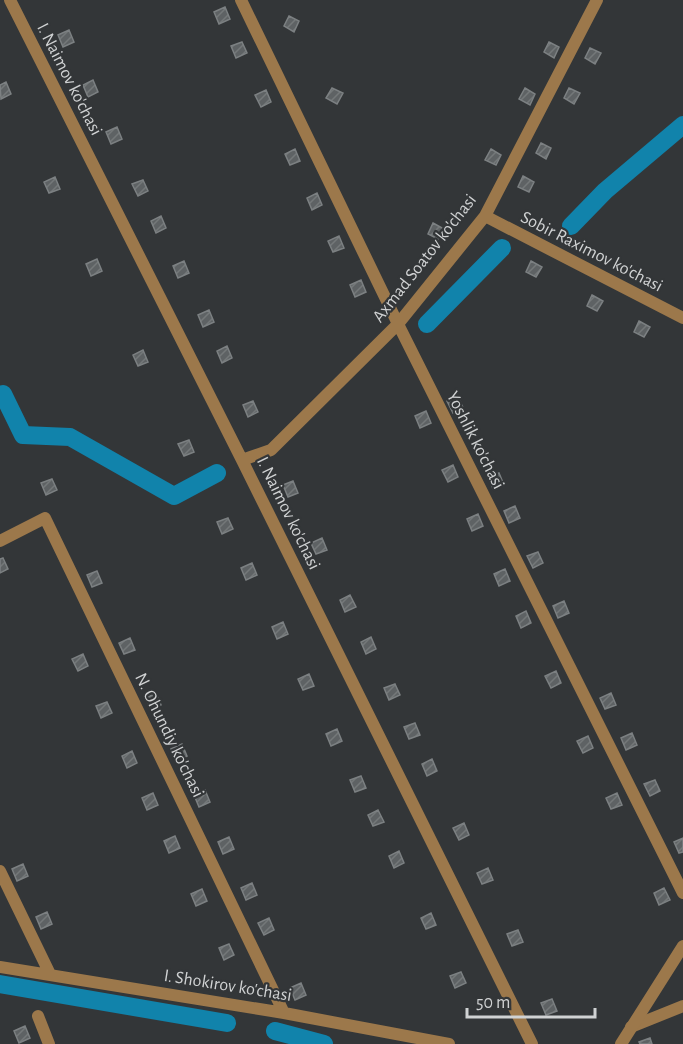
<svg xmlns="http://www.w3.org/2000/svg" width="683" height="1044" font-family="'Alegreya Sans',sans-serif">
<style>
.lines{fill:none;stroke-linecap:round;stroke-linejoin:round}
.canal{stroke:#1183ab;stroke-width:18}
.building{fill:url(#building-hatch);stroke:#7c8082;stroke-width:1.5}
.minor{stroke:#9c784b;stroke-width:12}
.tertiary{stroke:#9c784b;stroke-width:12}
.labels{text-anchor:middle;stroke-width:4.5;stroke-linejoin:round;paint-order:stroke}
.street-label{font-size:18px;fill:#d0d2d3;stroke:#333638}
</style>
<defs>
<pattern id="building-hatch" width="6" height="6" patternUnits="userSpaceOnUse" patternTransform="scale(1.5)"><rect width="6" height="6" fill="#5e6264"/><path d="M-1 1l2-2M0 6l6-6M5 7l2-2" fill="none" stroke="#747879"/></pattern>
</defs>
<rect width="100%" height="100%" fill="#333638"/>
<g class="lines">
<!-- canal -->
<path class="canal" d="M571 226 605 191 683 125
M427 324 502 248
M0 395 3 394 23 435 70 437 174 496 217 473
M0 984 227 1023
M275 1031 324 1044"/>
</g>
<!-- building -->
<path class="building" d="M225 7 230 19 219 24 214 12Z
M289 16 299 21 294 32 284 26Z
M69 30 74 42 63 47 58 35Z
M242 42 247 53 236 58 231 46Z
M549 42 559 47 554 58 544 52Z
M590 48 601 53 595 64 585 58Z
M93 80 98 92 88 97 83 85Z
M6 82 11 94 1 99 0 85Z
M332 88 343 93 337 104 326 98Z
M525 88 535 94 530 105 519 99Z
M569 88 580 93 574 104 564 98Z
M266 90 271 102 261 107 255 95Z
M117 127 122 139 111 144 106 132Z
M541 143 551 148 546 159 536 153Z
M295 149 300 161 290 165 285 154Z
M491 149 501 155 496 165 485 160Z
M523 176 534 182 529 192 518 187Z
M55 177 60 189 49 193 44 182Z
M143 180 148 191 138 196 132 184Z
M317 193 322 205 312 210 307 198Z
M161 216 166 228 156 233 151 221Z
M433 223 444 229 438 239 428 234Z
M339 236 344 248 333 252 328 241Z
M97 259 102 271 91 276 86 264Z
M184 261 189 273 178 278 173 266Z
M531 261 542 267 536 277 526 272Z
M361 280 366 292 355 297 350 285Z
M592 295 603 301 597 311 587 306Z
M209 310 214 322 203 327 198 315Z
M639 321 650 327 644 337 634 332Z
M227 346 232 358 222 363 217 351Z
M143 350 148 362 138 366 133 355Z
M458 396 463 408 453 413 447 401Z
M253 401 258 412 248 417 243 405Z
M426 411 431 423 420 428 415 416Z
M189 440 194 452 184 456 178 444Z
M453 465 458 477 448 482 442 470Z
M499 473 504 485 493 489 488 477Z
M52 479 57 490 46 495 41 483Z
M293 481 298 493 288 497 283 485Z
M515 506 520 518 509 523 504 511Z
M478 514 483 526 472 531 467 519Z
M228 518 233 529 222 534 217 522Z
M322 538 327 550 316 554 311 543Z
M538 552 543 563 533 568 527 556Z
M3 558 8 569 0 573V559Z
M252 563 257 575 246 580 241 568Z
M505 569 510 581 499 586 494 574Z
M97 571 102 583 92 587 87 575Z
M350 595 356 607 345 612 340 600Z
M564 601 569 613 558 618 553 606Z
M526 611 531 623 521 628 516 616Z
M283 622 288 634 277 639 272 627Z
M371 637 376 649 366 654 361 642Z
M130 638 135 650 124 654 119 643Z
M83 654 88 666 78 671 72 659Z
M556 671 561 683 551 688 545 676Z
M309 674 314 686 303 690 298 679Z
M395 684 400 695 389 700 384 688Z
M156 693 161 705 151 710 146 698Z
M611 693 616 705 605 709 600 698Z
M107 702 112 713 101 718 96 706Z
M415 723 420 735 409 739 404 727Z
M337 729 342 741 331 746 326 734Z
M632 733 637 745 626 750 621 738Z
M588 736 593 748 583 753 577 741Z
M182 744 187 756 176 761 171 749Z
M132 751 137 763 127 768 122 756Z
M432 759 437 771 427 776 422 764Z
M361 776 366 788 355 792 350 780Z
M655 780 660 791 650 796 644 784Z
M205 790 210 802 199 807 194 795Z
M153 793 158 805 147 810 142 798Z
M617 793 622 805 611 809 606 798Z
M378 810 384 822 373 826 368 815Z
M464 823 469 835 459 840 453 828Z
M175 836 180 848 169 853 164 841Z
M229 837 234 849 223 854 218 842Z
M683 838V852L679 853 674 842Z
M399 851 404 863 394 868 389 856Z
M23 864 28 876 17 881 12 869Z
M488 868 493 880 482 884 477 873Z
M252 883 257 895 246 900 241 888Z
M664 888 670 900 659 905 654 893Z
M202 889 207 901 196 906 191 894Z
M47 912 52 924 41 929 36 917Z
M431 913 436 925 426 929 421 918Z
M269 918 274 930 264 935 258 923Z
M518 930 523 942 512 946 507 934Z
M229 944 234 955 224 960 219 948Z
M461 972 466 983 455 988 450 976Z
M301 983 306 995 295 1000 290 988Z
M552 999 557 1011 546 1015 541 1003Z
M25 1026 30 1038 19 1043 14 1031Z
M650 1038 652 1044H640L639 1042Z"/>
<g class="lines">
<!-- minor -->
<path class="minor" d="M10 0 242 460 532 1044
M241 0 398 324 683 893
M485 216 683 318
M242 460 271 450 398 324 485 216 597 0
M0 541 45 518 284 1013
M0 871 50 974
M0 967 284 1013 449 1044
M38 1016 49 1044
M631 1027 683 1006"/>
<!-- tertiary -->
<path class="tertiary" d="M621 1044 683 946"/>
</g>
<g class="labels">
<!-- street labels -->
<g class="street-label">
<text transform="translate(70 79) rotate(63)" y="6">I. Naimov ko'chasi</text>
<text transform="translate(592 251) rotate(27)" y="6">Sobir Raximov ko'chasi</text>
<text transform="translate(424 258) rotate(-52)" y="6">Axmad Soatov ko'chasi</text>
<text transform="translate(476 440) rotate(63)" y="6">Yoshlik ko'chasi</text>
<text transform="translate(289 513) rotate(64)" y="6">I. Naimov ko'chasi</text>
<text transform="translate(170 735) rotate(64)" y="6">N. Ohundiy ko'chasi</text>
<text transform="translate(228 985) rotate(9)" y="6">I. Shokirov ko'chasi</text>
</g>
</g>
<!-- scale -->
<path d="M467 1008v9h128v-9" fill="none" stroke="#d0d2d3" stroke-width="3"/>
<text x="476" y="1008" font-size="18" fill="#d0d2d3" stroke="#333638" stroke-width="4.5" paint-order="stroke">50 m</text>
</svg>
